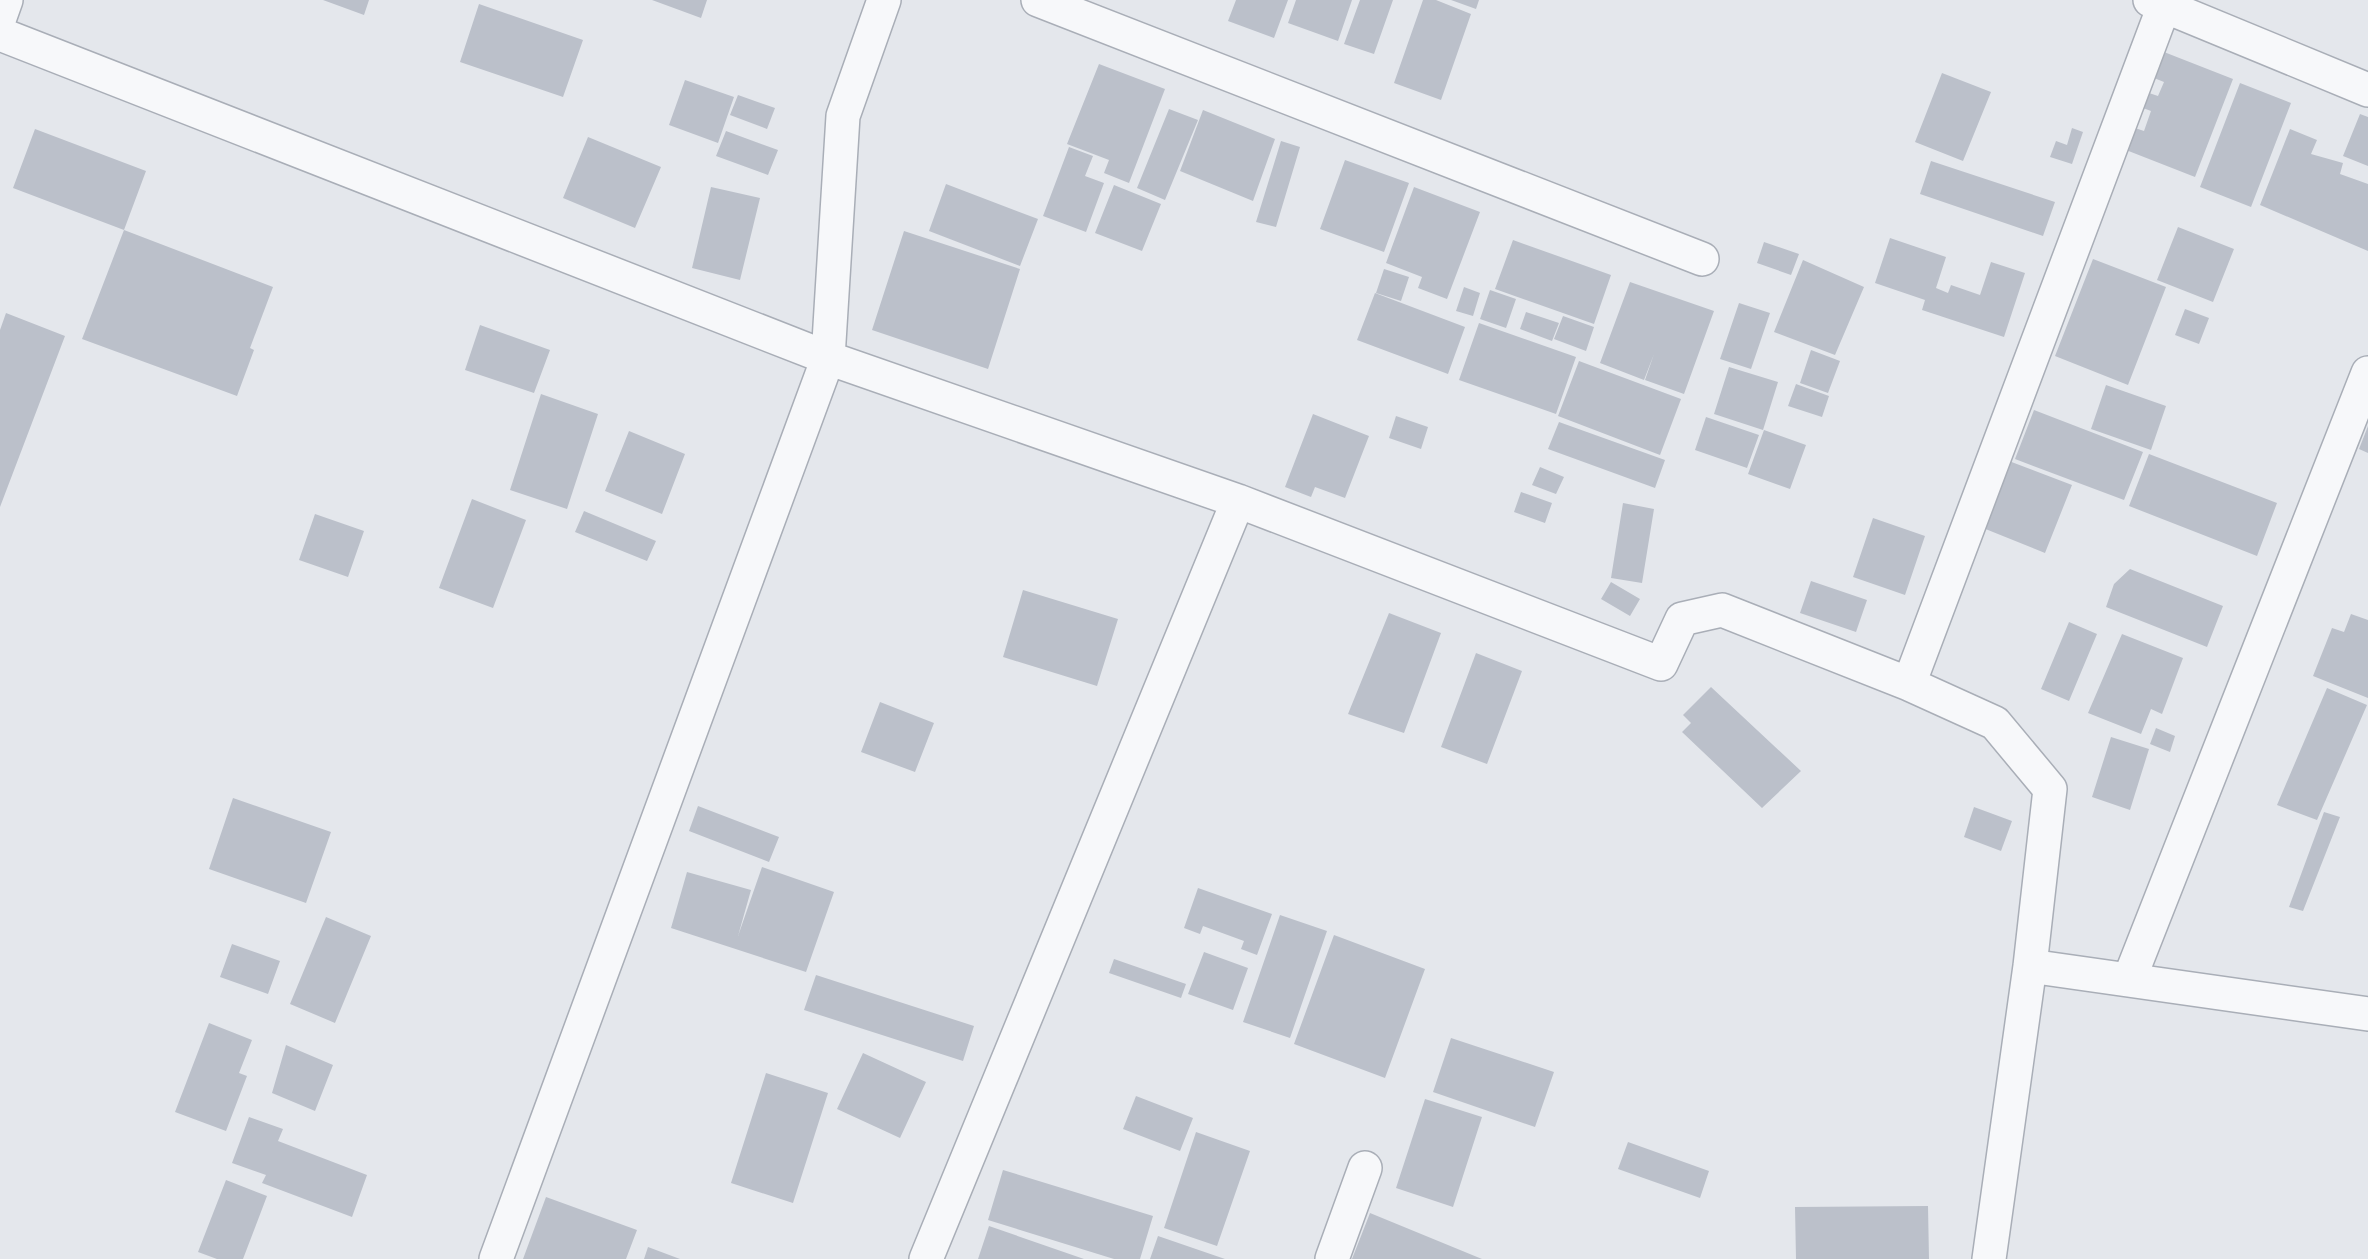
<svg xmlns="http://www.w3.org/2000/svg" width="2368" height="1259" font-family="'Public Sans',sans-serif">
<style>
.building{fill:#bbc0ca}
.lines{fill:none;stroke-linecap:round;stroke-linejoin:round}
.minor-casing{stroke:#a9aeb7;stroke-width:36}
.minor{stroke:#f7f8fa;stroke-width:33}
</style>
<rect width="100%" height="100%" fill="#e4e7ec"/>
<!-- building -->
<path class="building" d="M323 0H369L364 15Z
M652 0H707L701 18Z
M1236 0H1288L1274 38 1228 21Z
M1296 0H1352L1338 41 1288 23Z
M1360 0H1393L1374 54 1344 44Z
M1423 0H1436L1471 14 1441 100 1394 83Z
M1451 0H1479L1476 9Z
M479 4 583 40 563 97 460 62Z
M2164 52 2233 79 2195 177 2126 150 2135 128 2144 131 2151 111 2143 108 2149 93 2158 96 2164 82 2154 78Z
M1099 64 1165 89 1129 183 1104 173 1109 160 1067 144Z
M1942 73 1991 92 1963 161 1915 142Z
M685 80 734 97 718 143 669 125Z
M2240 83 2291 103 2251 207 2200 187Z
M738 95 775 108 767 129 730 115Z
M1169 109 1198 120 1165 200 1137 188Z
M1203 110 1275 139 1253 201 1180 171Z
M2360 114 2368 117V166L2343 156Z
M2072 128 2083 132 2072 164 2050 157 2056 141 2067 145Z
M35 129 146 171 124 230 273 287 250 348 254 350 237 396 82 339 124 230 13 188Z
M2290 129 2317 140 2311 154 2343 163 2340 174 2368 184V251L2260 205Z
M726 131 778 150 768 175 716 156Z
M588 137 661 167 635 228 563 198Z
M1281 141 1300 147 1276 227 1256 222Z
M1069 147 1093 156 1085 176 1104 183 1086 232 1043 216Z
M1345 160 1409 183 1384 252 1320 229Z
M1931 161 2055 202 2043 236 1920 194Z
M946 184 1038 219 1020 266 929 231Z
M1114 185 1161 204 1142 251 1095 233Z
M711 187 760 198 740 280 692 268Z
M1414 187 1480 212 1447 299 1418 288 1422 277 1386 263Z
M2178 227 2234 249 2213 302 2157 280Z
M904 231 1020 269 988 369 872 330Z
M1890 238 1946 257 1936 288 1948 293 1951 285 1980 295 1991 262 2025 273 2004 337 1922 310 1925 300 1875 283Z
M1513 240 1611 275 1594 324 1495 289Z
M1764 242 1799 254 1791 275 1757 263Z
M2093 259 2166 287 2128 385 2055 356Z
M1803 260 1864 287 1835 355 1774 332Z
M1384 269 1409 277 1401 301 1376 293Z
M1630 282 1714 311 1684 394 1645 380 1654 354 1644 380 1600 363Z
M1464 287 1480 293 1473 316 1456 311Z
M1490 290 1516 299 1506 328 1480 319Z
M1375 293 1465 327 1448 374 1357 340Z
M1739 303 1770 313 1751 369 1720 359Z
M2185 309 2209 318 2199 344 2175 335Z
M1526 312 1559 323 1552 341 1520 329Z
M6 313 65 336 0 507V330Z
M1563 316 1594 327 1586 351 1554 339Z
M1479 323 1576 357 1556 414 1459 380Z
M480 325 550 350 534 393 465 370Z
M1811 350 1840 361 1828 393 1800 383Z
M1579 361 1681 399 1660 455 1558 416Z
M1729 367 1778 382 1763 430 1714 414Z
M1796 384 1829 396 1822 417 1788 406Z
M2106 385 2166 406 2151 450 2091 429Z
M541 394 598 414 567 509 510 490Z
M2034 410 2143 452 2124 500 2015 459Z
M1313 414 1369 436 1345 498 1315 487 1311 497 1285 487Z
M1396 416 1428 427 1421 449 1389 438Z
M1706 417 1759 435 1747 468 1695 450Z
M1559 422 1665 460 1655 488 1548 449Z
M2368 426V453L2359 449Z
M1764 430 1806 445 1790 489 1748 474Z
M629 431 685 454 662 514 605 491Z
M2149 454 2277 503 2257 556 2129 506Z
M2001 458 2072 485 2045 553 1983 528Z
M1540 467 1564 477 1556 494 1532 485Z
M1521 492 1552 503 1545 523 1514 512Z
M472 499 526 520 493 608 439 588Z
M1623 503 1654 509 1642 583 1611 578Z
M584 511 656 541 647 561 575 532Z
M315 514 364 531 348 577 299 560Z
M1873 518 1925 536 1905 595 1853 577Z
M2130 569 2223 606 2207 647 2106 607 2114 584Z
M1811 581 1867 600 1856 632 1800 613Z
M1611 582 1640 599 1630 616 1601 599Z
M1023 590 1118 619 1097 686 1003 657Z
M1389 613 1441 633 1404 733 1348 714Z
M2351 614 2368 620V698L2313 676 2332 628 2344 632Z
M2069 622 2097 634 2069 701 2041 689Z
M2122 634 2183 658 2162 714 2151 709 2141 734 2088 713Z
M1476 653 1522 671 1487 764 1441 747Z
M1711 687 1801 771 1762 808 1682 732 1691 723 1683 715Z
M2327 688 2367 705 2317 820 2277 805Z
M880 702 934 723 915 772 861 752Z
M2156 728 2175 736 2170 752 2150 744Z
M2111 737 2149 749 2130 810 2092 797Z
M233 798 331 832 306 903 209 869Z
M698 806 779 837 769 862 689 831Z
M1974 807 2012 821 2001 851 1964 837Z
M2324 812 2340 817 2303 911 2289 907Z
M762 867 834 892 806 972 671 928 687 872 751 890 738 936Z
M1198 888 1272 914 1257 955 1241 949 1244 941 1203 926 1200 934 1184 928Z
M1280 915 1327 931 1290 1038 1243 1022Z
M326 917 371 936 335 1023 290 1004Z
M1334 935 1425 969 1385 1078 1294 1044Z
M232 944 280 961 268 994 220 977Z
M1204 952 1248 968 1233 1010 1188 994Z
M1114 959 1186 984 1181 998 1109 973Z
M816 975 974 1026 963 1061 804 1010Z
M209 1023 252 1040 239 1073 247 1076 226 1131 175 1112Z
M1451 1038 1554 1072 1535 1127 1433 1092Z
M286 1045 333 1065 315 1111 272 1093Z
M863 1053 926 1082 900 1138 837 1109Z
M766 1073 828 1093 793 1203 731 1183Z
M1136 1096 1193 1118 1180 1151 1123 1129Z
M1425 1099 1482 1117 1453 1207 1396 1188Z
M249 1117 283 1129 278 1141 367 1175 352 1217 262 1183 266 1175 232 1163Z
M1196 1132 1250 1151 1217 1246 1164 1228Z
M1628 1142 1709 1171 1700 1198 1618 1169Z
M1003 1170 1153 1216 1140 1259H1114L988 1220Z
M226 1180 267 1196 243 1259H217L198 1252Z
M546 1197 637 1230 626 1259H523Z
M1928 1206 1929 1259H1796L1795 1207Z
M1370 1213 1482 1259H1352Z
M989 1226 1084 1259H978Z
M1158 1236 1225 1259H1150Z
M648 1247 680 1259H644Z"/>
<g class="lines">
<!-- minor casing -->
<g class="minor-casing">
<path id="minor" d="M1038 0 1702 259
M2150 0 2368 90
M0 17 6 0
M0 34 828 358 1238 501 1661 664 1682 619 1722 610 1909 684 1995 723 2050 789 2030 966 1989 1259
M1909 684 2164 6
M2030 966 2368 1014
M2129 980 2368 373
M496 1259 828 358 843 116 884 0
M926 1259 1238 501
M1332 1259 1365 1168"/>
</g>
<!-- minor -->
<use href="#minor" class="minor"/>
</g>
</svg>
